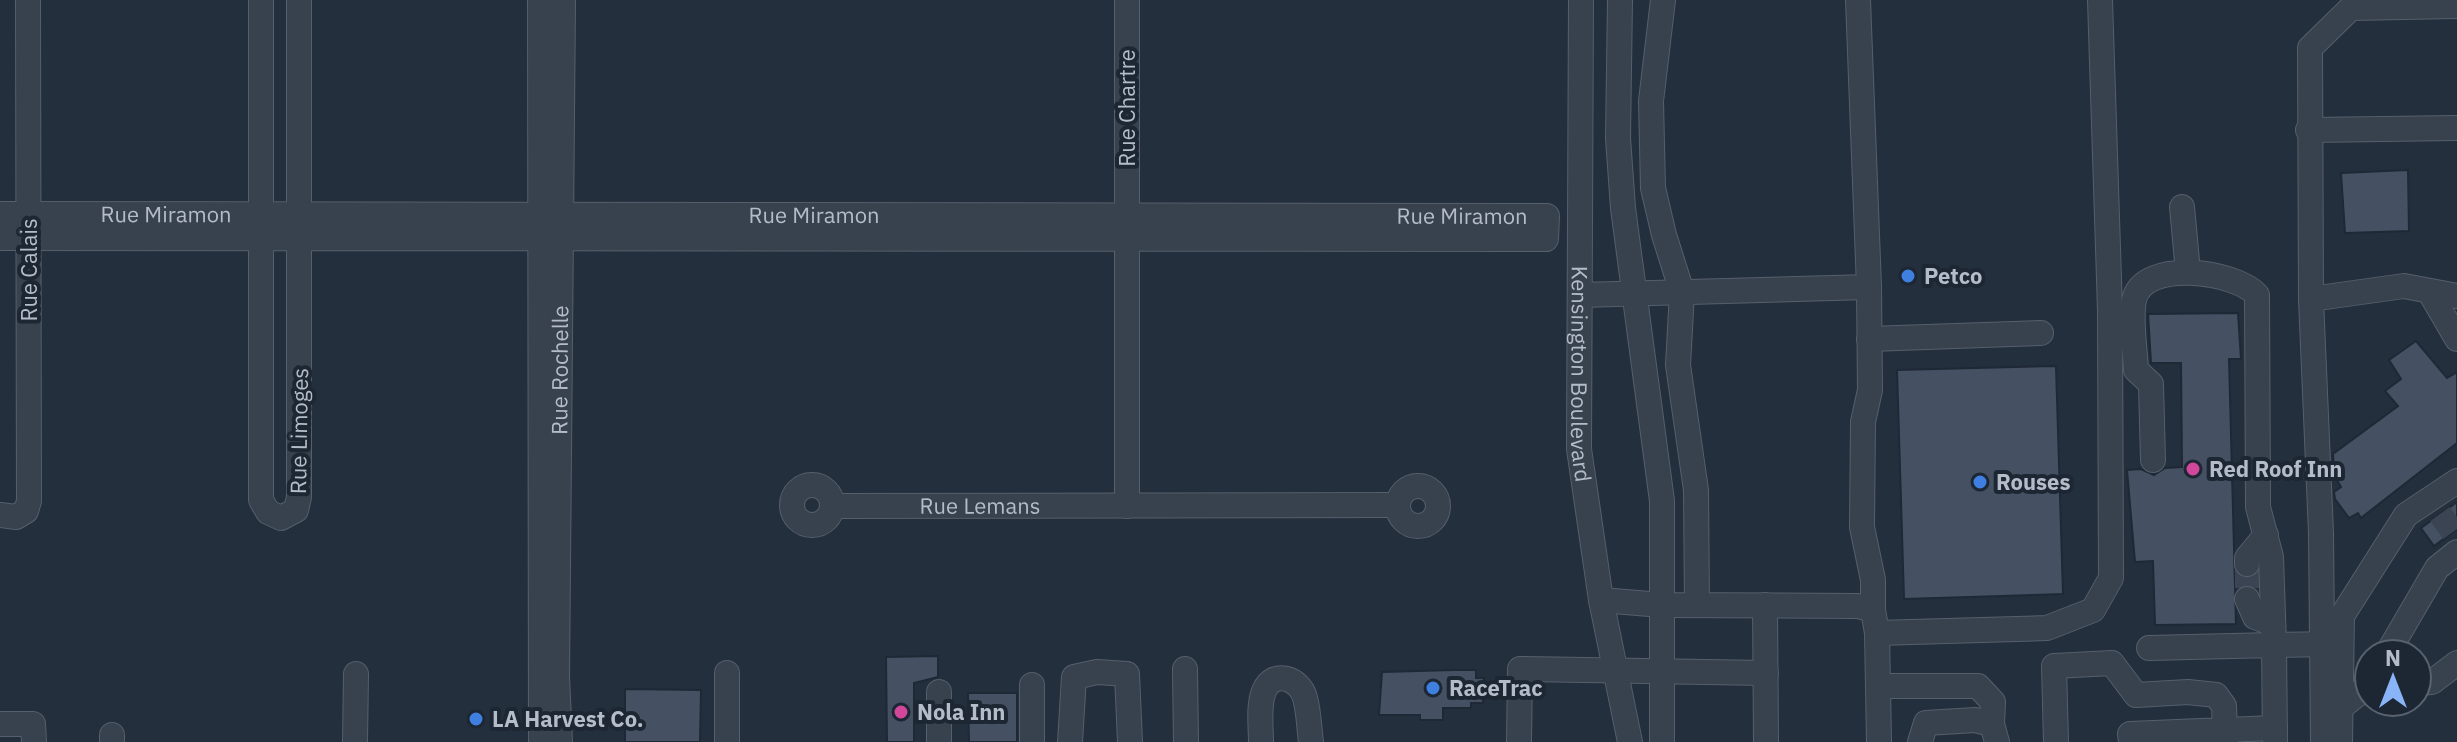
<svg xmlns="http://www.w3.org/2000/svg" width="2457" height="742" font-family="'IBM Plex Sans',sans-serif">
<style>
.building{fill:#455162;stroke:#1f2835;stroke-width:2}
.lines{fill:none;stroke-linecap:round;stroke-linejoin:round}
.minor-tunnel{stroke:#3a4453;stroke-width:24;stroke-dasharray:24 12;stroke-linecap:butt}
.minor-casing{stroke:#565f6c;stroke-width:26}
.minor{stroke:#38414e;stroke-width:24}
.shop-dot{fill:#3f7fe0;stroke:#1d2633;stroke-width:3}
.hotel-dot{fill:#d1479c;stroke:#1d2633;stroke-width:3}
.labels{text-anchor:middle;stroke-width:8;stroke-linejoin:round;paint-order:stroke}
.street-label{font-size:22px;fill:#b4bcc9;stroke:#1d2633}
.poi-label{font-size:22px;font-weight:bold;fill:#b4bcc9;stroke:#1d2633;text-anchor:start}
</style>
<rect width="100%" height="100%" fill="#242f3e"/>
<!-- building -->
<path class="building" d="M2408 170 2409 231 2345 233 2341 173Z
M2238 313 2241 359H2229L2236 624 2155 625 2153 561 2135 562 2127 470 2141 469 2154 475 2165 468 2182 467 2181 363H2151L2148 314Z
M2416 341 2447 378 2457 372V443L2361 518 2358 513 2349 518 2335 499 2334 492 2341 487 2334 475 2333 454 2398 406 2385 391 2401 379 2389 360Z
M2056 366 2063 594 1904 599 1897 370Z
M2457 502V529L2434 546 2421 528Z
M938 656V677L914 683V742H887L886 657Z
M1454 670H1476V678H1484L1483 703H1471V708H1443V720H1420V715H1379L1382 672Z
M625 689 701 690 700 742H625Z
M968 693H1017V742H969Z"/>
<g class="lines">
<!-- minor-tunnel -->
<path class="minor-tunnel" d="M2440 514 2453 532
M2247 564V599"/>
<!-- minor casing -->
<g class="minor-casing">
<g id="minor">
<path d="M261 0V500L268 512 281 518 296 510 299 497V0"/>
<path d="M540 0 541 742"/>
<path id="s1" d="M1581 0 1579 449 1601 600 1630 742"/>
<path d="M1620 0 1618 138 1623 208 1662 501V742"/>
<path d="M1663 0 1651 101 1653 188 1664 235 1682 292 1678 365 1696 490 1697 605"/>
<path d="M2308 130 2457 128"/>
<path d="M2182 207 2188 272"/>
<path id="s2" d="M0 214 1547 216 1546 239 0 238"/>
<path d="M1869 287 1870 390 1863 422 1862 527 1873 580V610"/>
<path d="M2429 291 2457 339"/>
<path d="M1580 295 1869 287 1858 0"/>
<path d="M2311 299 2404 286 2457 296"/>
<path d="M1869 339 2041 333"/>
<path d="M2153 460 2151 384 2136 370C2135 349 2130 321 2134 300 2143 258 2236 271 2257 295L2258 507 2271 557 2274 645 2340 644"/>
<circle cx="812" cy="505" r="20"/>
<circle cx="1418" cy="506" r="20"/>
<path id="s3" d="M832 506 1398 505"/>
<path d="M1127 506V0"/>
<path d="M0 515 16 517 26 511 29 501 28 0"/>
<path d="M2247 564V558L2266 535"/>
<path d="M2247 599 2255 617 2273 624"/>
<path d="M1601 600 1662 605 1858 606 1873 610 1877 633 1879 742"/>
<path d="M1765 605 1766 742"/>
<path d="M1877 633 2047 628 2093 610 2111 578 2110 310 2100 0"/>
<path d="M2149 648 2274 645 2275 742"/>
<path d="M2387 654 2437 568 2457 552"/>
<path d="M1185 669 1186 742"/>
<path d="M727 673V742"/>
<path d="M2417 683 2432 682 2457 663"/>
<path d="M1878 686H1978L1993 702 1992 724"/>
<path d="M939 692V742"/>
<path d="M2340 708 2369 685"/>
<path d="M0 724H33L34 742"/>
<path d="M112 742V735"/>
<path d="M355 742 356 674"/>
<path id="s4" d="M560 742 557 677 563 0"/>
<path d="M1032 742V685"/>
<path d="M1070 742 1074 677 1097 672 1127 674 1130 742"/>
<path d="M1261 742C1261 727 1258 706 1264 691 1273 669 1300 678 1305 698 1309 712 1309 728 1311 742"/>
<path d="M1519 742 1520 669 1766 673"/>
<path d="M1920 742 1926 723 1975 720 1992 724 1997 742"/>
<path d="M2056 742 2054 666 2112 663 2136 695 2188 692 2216 695 2224 706 2225 730 2130 734 2131 742"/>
<path d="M2226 742 2225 730 2275 728"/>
<path d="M2323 742 2321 533 2311 299 2310 48 2351 8 2457 6"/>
<path d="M2340 742 2342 616 2406 515 2457 481"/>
</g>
</g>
<!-- minor -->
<use href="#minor" class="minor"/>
</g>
<!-- markers -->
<g class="shop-dot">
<circle cx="1908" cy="276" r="8"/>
<circle cx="1980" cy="482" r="8"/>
<circle cx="1433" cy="688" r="8"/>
<circle cx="476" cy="719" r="8"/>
</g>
<g class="hotel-dot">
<circle cx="2193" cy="469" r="8"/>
<circle cx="901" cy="712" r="8"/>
</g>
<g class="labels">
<!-- street labels -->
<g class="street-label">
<text transform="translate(1127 108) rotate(-90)" y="8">Rue Chartre</text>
<text dy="8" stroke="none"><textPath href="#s2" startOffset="166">Rue Miramon</textPath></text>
<text dy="8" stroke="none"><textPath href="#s2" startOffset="814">Rue Miramon</textPath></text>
<text dy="8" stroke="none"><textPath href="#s2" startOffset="1462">Rue Miramon</textPath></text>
<text transform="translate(29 270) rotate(-90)" y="8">Rue Calais</text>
<text dy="8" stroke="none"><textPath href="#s4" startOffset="372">Rue Rochelle</textPath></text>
<text dy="8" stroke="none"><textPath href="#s1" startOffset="374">Kensington Boulevard</textPath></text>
<text transform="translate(299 431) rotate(-89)" y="8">Rue Limoges</text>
<text dy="8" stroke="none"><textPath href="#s3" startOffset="148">Rue Lemans</textPath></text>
</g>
<!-- poi labels -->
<g class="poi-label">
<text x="1924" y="284">Petco</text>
<text x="2209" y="477">Red Roof Inn</text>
<text x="1996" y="490">Rouses</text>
<text x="1449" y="696">RaceTrac</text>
<text x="917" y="720">Nola Inn</text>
<text x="492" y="727">LA Harvest Co.</text>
</g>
</g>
<!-- north arrow -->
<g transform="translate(2393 678)"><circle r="38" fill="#1d2633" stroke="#59626f" stroke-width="2"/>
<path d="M0-6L14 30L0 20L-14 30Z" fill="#8ab4f8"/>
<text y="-12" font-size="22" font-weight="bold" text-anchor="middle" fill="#b4bcc9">N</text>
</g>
</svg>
